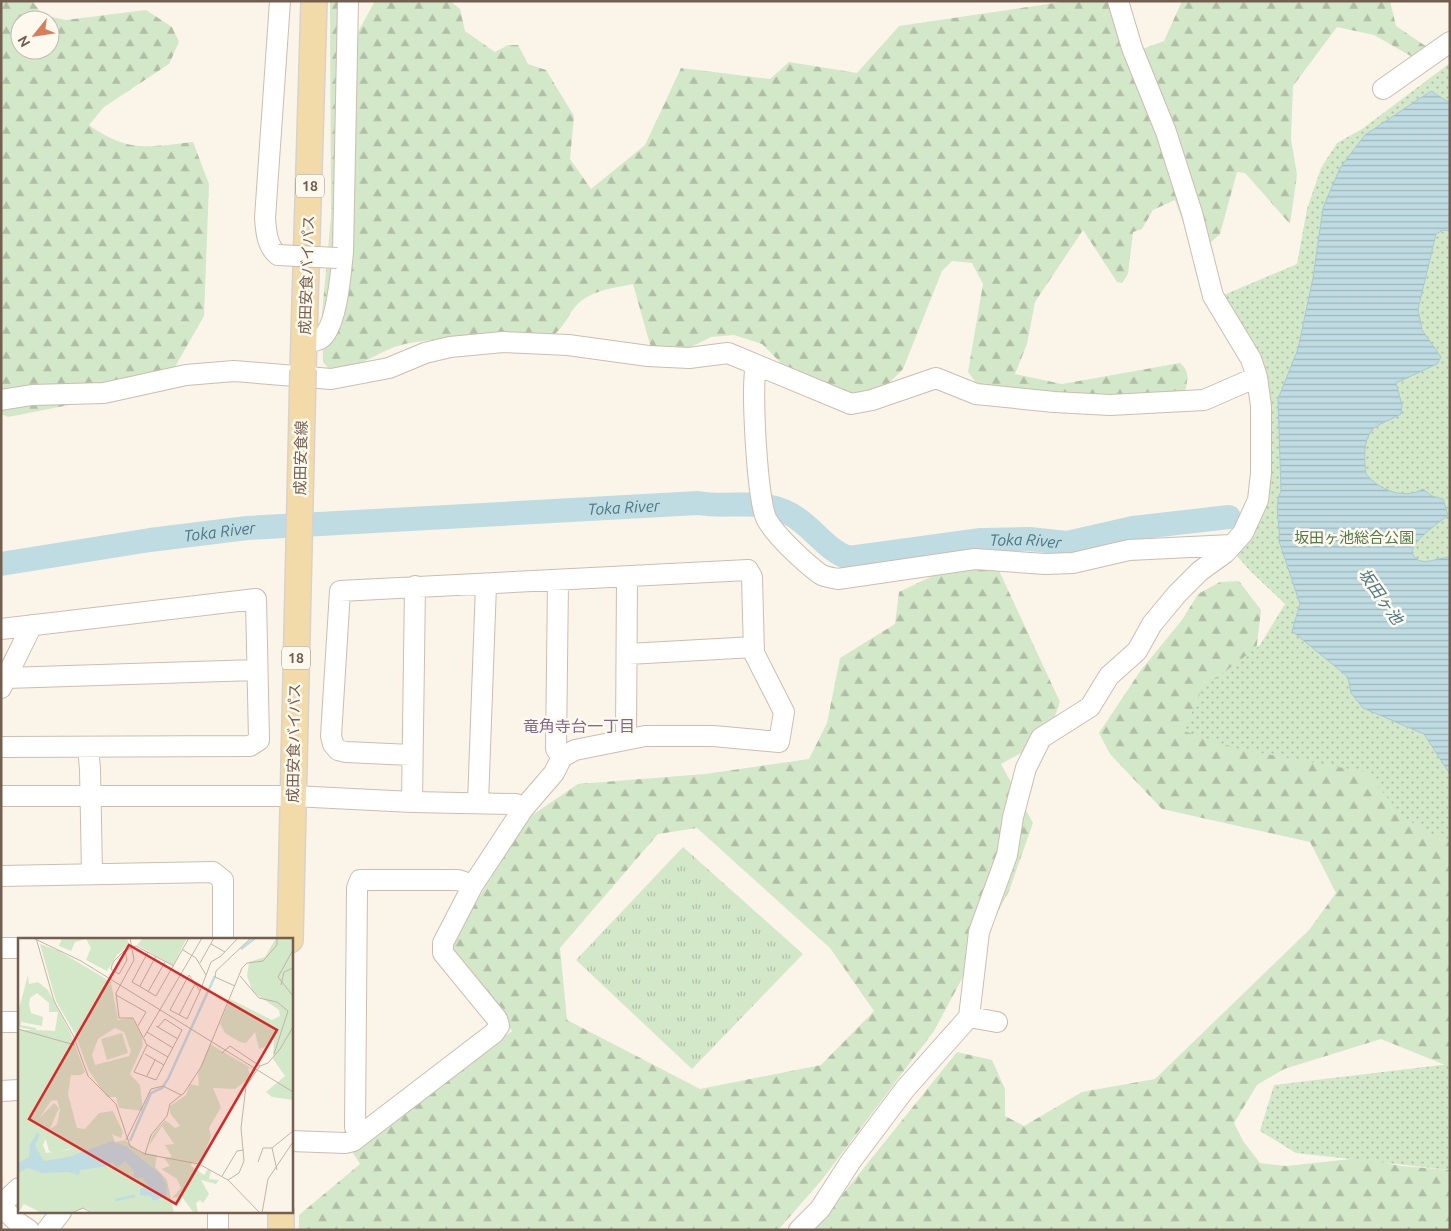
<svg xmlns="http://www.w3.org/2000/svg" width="1451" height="1231" font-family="Ubuntu,'Noto Sans JP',sans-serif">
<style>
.grass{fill:url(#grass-tufts)}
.forest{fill:url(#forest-firs);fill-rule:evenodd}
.park{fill:url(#park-dots)}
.water{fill:url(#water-rules);stroke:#a6cad3}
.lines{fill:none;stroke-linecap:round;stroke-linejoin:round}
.river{stroke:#bfdce3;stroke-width:24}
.minor-casing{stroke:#ccbdb0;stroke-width:22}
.major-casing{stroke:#d8d2ce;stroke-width:28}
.minor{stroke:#fff;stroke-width:20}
.major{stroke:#f2dba8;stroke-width:25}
.minor-bridge-casing{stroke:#ccbdb0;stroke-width:22;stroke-linecap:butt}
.major-bridge-casing{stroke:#d8d2ce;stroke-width:28;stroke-linecap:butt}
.minor-bridge{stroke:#fff;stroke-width:20}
.major-bridge{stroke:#f2dba8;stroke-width:25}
.labels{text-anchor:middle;stroke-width:5;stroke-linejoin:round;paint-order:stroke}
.shield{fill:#fdf9ef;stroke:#9c8c7f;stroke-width:1}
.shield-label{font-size:14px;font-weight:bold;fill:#735e4f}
.street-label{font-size:15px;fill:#735e4f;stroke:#fdf9ef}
.park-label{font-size:15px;fill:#547848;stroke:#fdf9ef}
.water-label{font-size:16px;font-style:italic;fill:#4b7784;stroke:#fdf9ef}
.neighbourhood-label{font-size:16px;fill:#83678e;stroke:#fdf9ef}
.inset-river{fill:none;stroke:#bfdce3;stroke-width:2.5}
.inset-road{fill:none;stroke:#c1b4a6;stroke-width:1}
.view{fill:#d62828;fill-opacity:0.15;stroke:#d62828;stroke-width:2.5}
.inset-edge{fill:none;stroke:#735e4f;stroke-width:2.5}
</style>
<defs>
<pattern id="grass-tufts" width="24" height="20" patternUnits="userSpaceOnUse" patternTransform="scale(1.25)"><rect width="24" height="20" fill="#d3e7c9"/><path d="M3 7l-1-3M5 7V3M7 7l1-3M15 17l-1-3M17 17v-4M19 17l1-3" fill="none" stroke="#b0bea6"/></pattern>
<pattern id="forest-firs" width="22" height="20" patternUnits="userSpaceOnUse" patternTransform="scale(1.25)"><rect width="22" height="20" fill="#d3e7c9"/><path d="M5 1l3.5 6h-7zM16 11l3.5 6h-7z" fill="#b0bea6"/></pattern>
<pattern id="park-dots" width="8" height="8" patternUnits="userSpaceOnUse" patternTransform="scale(1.25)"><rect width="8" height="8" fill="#d3e7c9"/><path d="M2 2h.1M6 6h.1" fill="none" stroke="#b0bea6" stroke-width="1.8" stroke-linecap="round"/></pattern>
<pattern id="water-rules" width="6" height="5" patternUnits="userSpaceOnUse" patternTransform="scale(1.25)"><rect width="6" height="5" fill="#bfdce3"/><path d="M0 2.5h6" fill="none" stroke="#a0b6ba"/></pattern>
</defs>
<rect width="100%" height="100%" fill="#fbf5e9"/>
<!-- grass -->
<path class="grass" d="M683 847 803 954 692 1069 576 960Z"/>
<!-- forest -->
<path class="forest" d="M1 1H32L43 15 66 20 146 10 172 27 179 42 169 64 104 107 89 125C128 153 148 147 193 142L209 184 204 316 168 379 120 395 8 417 1 414ZM20 20H50V50H20Z
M330 1H341L354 39 375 1H450L460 9 465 31 495 52 508 45H518L528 64 546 70 574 116 570 159 591 189 645 145 681 68 770 79 789 62 857 73 899 26 1068 1H1109L1129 54 1164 41 1182 1H1390L1396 26 1427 47 1416 59 1374 35 1337 27 1293 86 1291 139 1297 175 1290 224 1245 173 1237 172 1220 234 1210 243 1186 230 1175 200 1153 210 1142 229 1133 232 1128 274 1122 283 1117 282 1083 230 1035 302 1027 344 1015 374 1062 384 1180 363C1191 372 1187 381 1185 393L1112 399 981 389 968 372 983 284 972 263 952 261 942 271 903 369 888 384 859 393 842 392 781 363 762 344 734 335 711 337 685 350 651 348 633 284C614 288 589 290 575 307 567 317 562 330 551 337 505 337 456 335 410 343 378 348 363 371 328 368L323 362 322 313 331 217Z
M989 549 1060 702 1047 739 1001 764 1033 823 1009 891 934 1031 821 1181 778 1230H299V1215L360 1164 351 1150 512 1031 448 949 525 820 578 784 705 774 809 759 827 723 840 658 895 624 899 592ZM697 828 830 948 874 1011 821 1065 700 1089 567 1020 560 948 658 834Z
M1239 581 1261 610 1253 678 1450 817V1067L1381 1039 1284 1069 1257 1085 1234 1123 1243 1141 1260 1163 1286 1166 1360 1158 1401 1166 1450 1170V1230H810L834 1205 957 1052 992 1060 1005 1089V1116L1024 1126 1082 1092 1155 1079 1309 930 1336 893 1310 842 1162 809 1110 754 1099 733 1141 670 1182 620 1198 594 1220 582Z"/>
<!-- park -->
<path class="park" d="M1450 63V843L1406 819 1365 772 1239 749 1184 731 1202 689 1260 645 1285 604C1268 587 1249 572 1235 553L1267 422 1219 297 1297 264 1307 209 1321 168 1337 143 1362 129Z
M1450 1064V1170L1296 1153 1260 1131 1274 1085Z"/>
<!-- water -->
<path class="water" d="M1431 91 1450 103V231L1443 230 1436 234 1418 309 1422 330 1441 357 1437 364 1396 383 1402 405 1401 414C1393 419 1379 423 1372 430 1363 440 1364 461 1366 474 1379 490 1404 500 1423 489L1432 496 1443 499 1448 515C1438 524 1412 540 1412 553 1421 570 1436 556 1450 558V774L1424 734 1363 708 1351 693 1348 677 1292 631 1300 604 1279 541C1281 523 1273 508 1281 491L1278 399 1298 349 1313 278 1323 208 1340 168 1365 135Z"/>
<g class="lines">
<!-- river -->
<path class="river" id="s1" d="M1 564 150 540 247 528 698 503C731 509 758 497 790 514 812 525 825 550 849 558L981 540 1029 539 1067 543 1133 528 1229 517"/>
<!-- minor casing -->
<g class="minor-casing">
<path id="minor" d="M1383 89 1450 42
M278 255C267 247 266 231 265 218L280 1
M304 343C309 342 316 341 320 339 337 329 341 271 343 252L348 1
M756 365C751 386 757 503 767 520 777 537 804 562 820 574 825 577 833 578 838 579L975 559 1045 564 1073 563 1129 550 1231 545
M1 400 32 395 104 393 186 375 234 371 331 379 389 368 425 353 450 347 503 342 568 345 648 356 689 358 728 353 851 404 872 400 936 378 976 394 1054 402 1110 405 1204 400 1257 377
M558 581 556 749 562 757
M1 629 256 599 259 740 250 746 1 747
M628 654 754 647
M6 678 257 670
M1 688 32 625
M626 739 627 577
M88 747 90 769 92 873
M1 796H293L412 802 516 804 523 809
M412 802 415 586
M478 803 486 585
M1 876 213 872 223 880V940
M1 948H19
M969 1017 997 1022
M1 1022H19
M1 1091 19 1090
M359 1136 355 1127 357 888 360 880H458L473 885
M291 1141 345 1143 353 1141 494 1033 499 1026 497 1019 443 953V943L473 885 523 809 554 773 562 757 575 750 645 736H713L779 742 784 712 754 653 752 577 748 570 340 591 331 736 333 744 338 750 346 752 411 755
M1 1205 19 1188
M1 1206 17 1222 29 1230
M218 1212V1230
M47 1230 61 1212
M799 1230 820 1209 851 1161 905 1089 969 1017 979 932 1007 855 1013 817 1026 768 1041 738 1090 707 1109 676 1137 651 1152 624 1177 594 1200 571 1225 553 1243 533 1258 500 1261 473V406L1257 377 1251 359 1213 296 1192 213 1166 132 1132 48 1118 1"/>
</g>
<!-- major casing -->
<g class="major-casing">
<path id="major" d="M303 370 314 1
M290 940 299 546
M281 1230V1212"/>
</g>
<!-- minor -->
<use href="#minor" class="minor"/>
<!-- major -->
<use href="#major" class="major"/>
<!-- minor-bridge casing -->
<g class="minor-bridge-casing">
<path id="minor-bridge" d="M278 255 337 258"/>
</g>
<!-- major-bridge casing -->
<g class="major-bridge-casing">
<path id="major-bridge" d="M299 546 303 370"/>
</g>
<!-- minor-bridge -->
<use href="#minor-bridge" class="minor-bridge"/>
<!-- major-bridge -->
<use href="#major-bridge" class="major-bridge"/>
</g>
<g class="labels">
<!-- shield labels -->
<g class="shield">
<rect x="296" y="174.5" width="28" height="23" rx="4"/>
<rect x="282" y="646.5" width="28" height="23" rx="4"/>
</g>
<g class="shield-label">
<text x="310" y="191">18</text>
<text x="296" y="663">18</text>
</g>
<!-- street labels -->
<g class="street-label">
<text transform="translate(307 275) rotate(-88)" y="5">成田安食バイパス</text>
<text transform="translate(301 458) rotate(-89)" y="5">成田安食線</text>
<text transform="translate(294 743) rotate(-89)" y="5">成田安食バイパス</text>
</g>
<!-- park labels -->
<g class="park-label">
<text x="1354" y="543">坂田ヶ池総合公園</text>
</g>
<!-- water labels -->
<g class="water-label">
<text dy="6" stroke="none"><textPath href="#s1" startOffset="626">Toka River</textPath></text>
<text dy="6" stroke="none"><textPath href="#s1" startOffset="221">Toka River</textPath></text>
<text dy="6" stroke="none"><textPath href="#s1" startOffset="1046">Toka River</textPath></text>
<text transform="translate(1381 596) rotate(55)" y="6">坂田ヶ池</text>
</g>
<!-- neighbourhood labels -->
<g class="neighbourhood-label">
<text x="579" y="732">竜角寺台一丁目</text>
</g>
</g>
<!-- overview -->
<g transform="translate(18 938)">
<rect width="275" height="275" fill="#fbf5e9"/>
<path d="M104 95 110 115 89 122 83 101Z" fill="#d3e7c9"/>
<path d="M44 0H109L111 7 99 17 89 33 68 22 73 10 68 1 57 4 53 13 41 8ZM258 0H275V162L254 159 248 154 267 138 255 121 256 96 247 109 241 111 237 94 228 105 222 104 207 95 202 86 212 61 254 82 262 78 261 72 235 54 229 38 231 24 247 19ZM22 6 41 13 93 44 100 82 114 80 124 98 125 107 112 136 122 147 125 173 101 170 98 159H89L71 133 56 94 38 63ZM97 90 106 94 113 113 111 118 77 127 74 117 80 101ZM10 37 11 46 20 44 30 52 53 96 67 134 63 137H53L50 156 59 190 67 191 81 175 95 173 105 194 103 200 91 195 79 203 36 215 31 213 28 202 23 198 39 186 42 172 39 162 33 163 16 188 0 224V92H15L0 89V74ZM19 55 31 65V74H40L37 93 18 92V90L3 87V84L24 88 25 79 13 75 11 66 12 60ZM192 106 238 133 230 130 233 139 217 151 195 150 203 169 191 190 193 198 183 225 174 224 173 228 186 237 190 231 193 233 191 241 201 242 198 246 183 242 191 256 185 265 182 262 178 265 180 275H176L164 259 154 260 163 250 159 241 143 231 152 228 146 220 154 219 147 207 156 206 144 188 131 208 134 198 147 182 157 190 162 188 152 175V168L168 157 172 146 181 148 180 136Z" fill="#d3e7c9" fill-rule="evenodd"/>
<path d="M125 0H169L155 27 119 7ZM36 165 41 170 25 207 28 215 50 212 72 202 89 183 97 204 107 202 121 214 139 217 137 229 149 242 156 275 76 274 67 270 49 275H24L6 266 0 275V202Z" fill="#d3e7c9"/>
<path d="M19 195 22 196 17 208 26 223 51 219 94 203 109 209 142 236 148 246 149 257 136 263 132 258 122 257V251L131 248 124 240H116V233L107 223 99 230 94 223 91 228 62 232 61 237 50 234 24 235 10 230 0 235V225L11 219 12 206Z" fill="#bfdce3"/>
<path class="inset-river" d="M223 11 237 0M112 203 133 155 144 150 150 141 197 38M97 262 117 258"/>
<path class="inset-road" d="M15 0 63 23 275 154M18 0 36 63 55 97 70 138 98 166 112 208 127 216 181 226 210 242 242 275M112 0 116 22 98 55 101 80H115L129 107 116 134 138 142 164 92 147 81 140 89M193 6 207 14M107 12 109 22 101 36 93 31 94 27 96 23 107 12H108L118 8 156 28M165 12 178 20 188 37M275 12 260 39 275 58M130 14 114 44 138 58 171 0M182 25 196 0M222 38 241 60 259 64 270 73 256 116M263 47 266 34 275 30M122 48 138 18M217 48 197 39 198 33 233 0M182 53 171 37 152 72 169 81 182 53 193 24 203 18 220 0M130 54 147 24M98 57 128 74 120 88M161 77 177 46M138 88 160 101M0 91 57 107M129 94 155 110M126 99 184 0M129 107 150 119M204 115 212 108 242 128M127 116 146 127M129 138 137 122M108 202 133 151 145 148 163 157M254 210 275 193M254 210 259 232M127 216 133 197 149 178 152 166 166 155 183 129 224 30 229 25 245 23 259 7V0M240 224 245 210H254M204 238 219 213 226 212M210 242 221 235 226 223 223 190 228 148 242 128 250 125 262 111 275 89M53 275 65 270 75 275M244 275 250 241 275 204"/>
<path class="view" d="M111 7 259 92 158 266 11 181Z"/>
<rect width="275" height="275" class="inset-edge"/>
</g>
<!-- border -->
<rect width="1451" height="1231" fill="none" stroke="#735e4f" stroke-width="5"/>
<!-- north arrow -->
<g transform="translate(35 35) rotate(240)"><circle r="24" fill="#fdf9ef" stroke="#c6bbaf"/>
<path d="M0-4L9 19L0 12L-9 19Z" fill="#d87d5b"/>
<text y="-8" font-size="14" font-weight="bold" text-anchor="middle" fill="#735e4f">N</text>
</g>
</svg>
